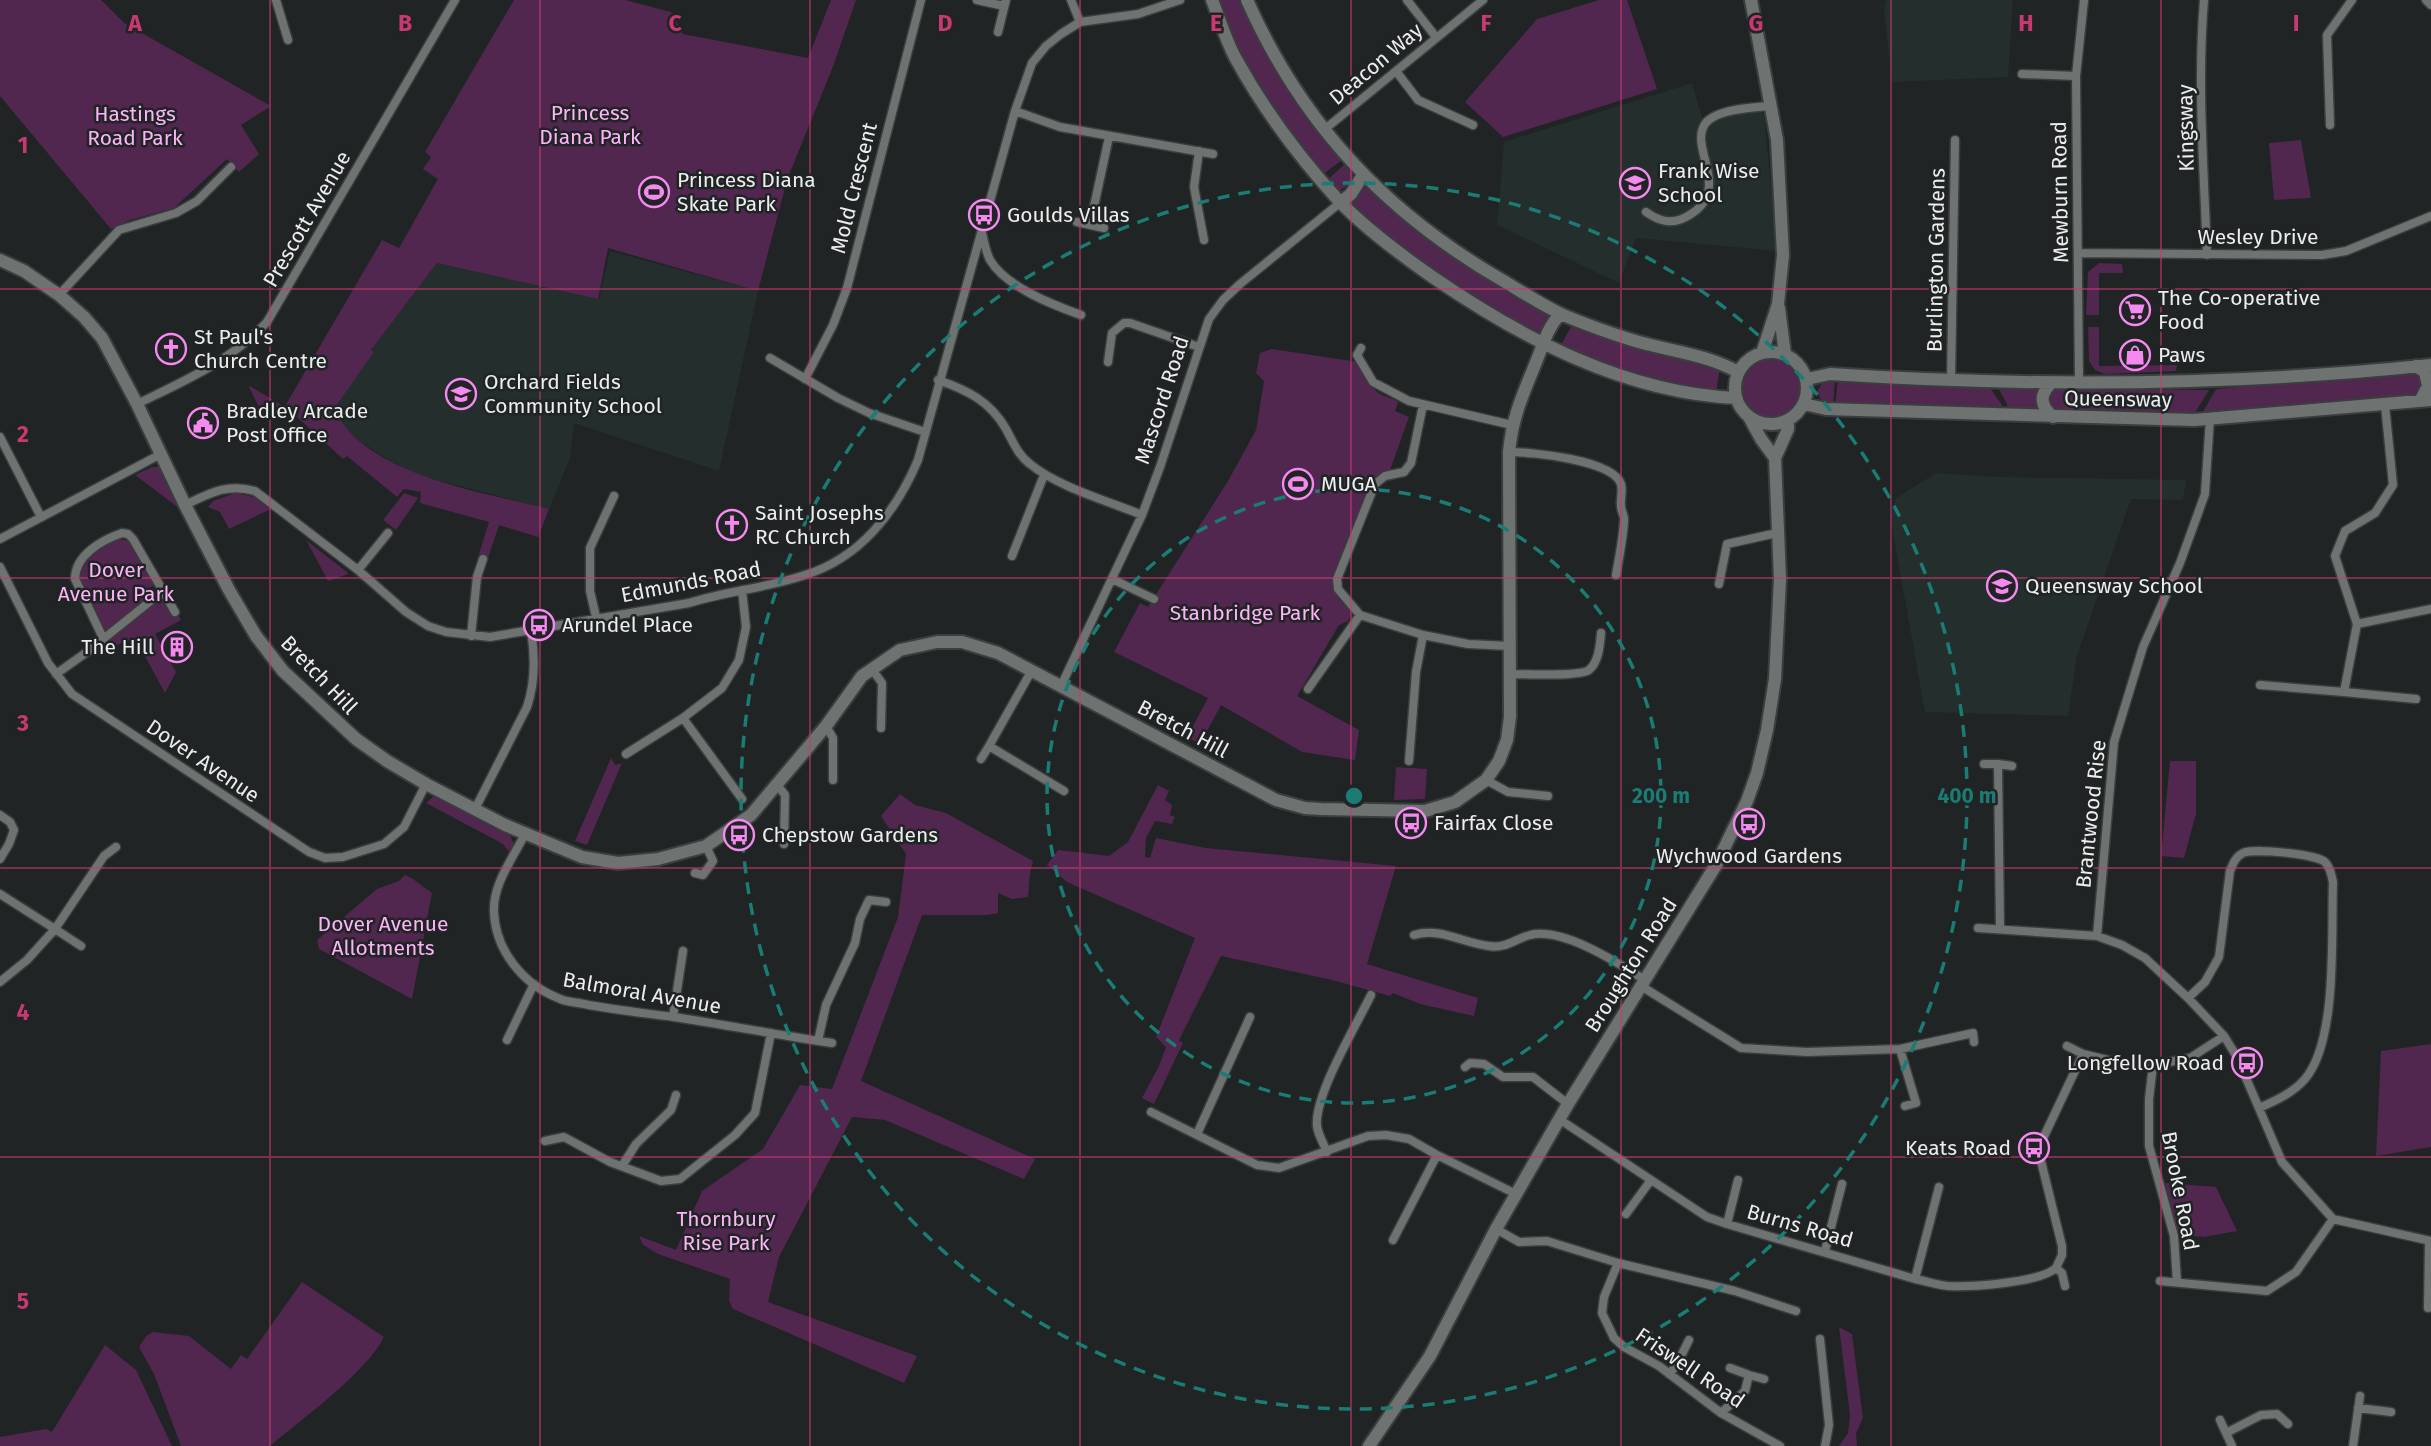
<svg xmlns="http://www.w3.org/2000/svg" width="2431" height="1446" font-family="'Fira Sans',sans-serif">
<style>
.built{fill:#232e2d}
.green{fill:#51264f}
.lines{fill:none;stroke-linecap:round;stroke-linejoin:round}
.street-casing{stroke:#3b3e3e;stroke-width:11}
.secondary-casing{stroke:#3b3e3e;stroke-width:16}
.street{stroke:#6e7372;stroke-width:8}
.secondary{stroke:#6e7372;stroke-width:12}
.grid{fill:none;stroke:#c83871;stroke-width:2;stroke-opacity:0.55}
.ring{fill:none;stroke:#1a7c74;stroke-width:3.5;stroke-dasharray:12 9}
.labels{text-anchor:middle;stroke-width:5;stroke-linejoin:round;paint-order:stroke}
.street-label{font-size:21px;fill:#ebeeed;stroke:#202424}
.park-label{font-size:21px;fill:#feb3f9;stroke:#202424}
.poi-label{font-size:21px;fill:#ebeeed;stroke:#202424;text-anchor:start}
.grid-label{font-size:23px;text-anchor:middle;font-weight:bold;fill:#c83871;stroke:#202424;stroke-width:5;stroke-linejoin:round;paint-order:stroke}
.centre{fill:#1a7c74;stroke:#202424;stroke-width:3.5}
.ring-label{font-size:21px;text-anchor:middle;font-weight:bold;fill:#1a7c74;stroke:#202424;stroke-width:5;stroke-linejoin:round;paint-order:stroke}
</style>
<rect width="100%" height="100%" fill="#202424"/>
<!-- built -->
<path class="built" d="M1886 0H2013L2008 77 1892 82 1884 10Z
M1692 83 1702 118 1758 107 1764 115 1777 251 1636 238 1619 283 1497 225 1504 142Z
M610 251 758 291 719 471 574 423 570 458 549 509 417 475 390 461 357 439 341 424 334 409 373 352 371 351 375 344 437 263 599 299Z
M1936 473 1999 477 2186 480 2183 500 2131 499 2077 656 2068 716 1925 712 1890 516 1896 498Z"/>
<!-- green -->
<path class="green" d="M0 0H101L124 23 271 106 241 125 259 154 239 172 227 159 174 208 130 220 111 229 0 96Z
M514 0H625L671 12 683 34 808 58 831 0H856L834 64 787 180 758 291 608 248 598 299 437 263 371 350 374 352 334 409C366 476 484 492 549 509L538 537 499 525 488 558 483 559 479 554 489 522 420 503 421 492 404 489 397 497 347 456 343 459 285 406 382 240 399 248 438 179 423 169 431 157 425 152Z
M1215 0H1242C1269 60 1301 109 1342 160L1322 175 1292 136 1240 56Z
M1599 0H1627L1657 89 1503 137 1465 102 1537 19Z
M2301 140 2311 198 2274 200 2269 143Z
M1345 164 1353 175 1352 183 1340 190 1327 180Z
M1363 185C1423 235 1484 281 1554 315L1541 336 1477 302 1378 230 1347 203 1357 195Z
M2099 263 2122 264 2123 273H2099V315H2086L2088 272Z
M1572 325 1639 349 1720 368 1716 392C1662 382 1611 367 1561 345Z
M2088 327H2099V366L2177 365 2176 371 2105 374 2095 370 2089 361Z
M1272 349 1358 362C1363 376 1369 388 1382 395 1388 398 1393 398 1398 402L1395 411 1409 417 1390 470 1375 477 1370 484 1333 578V586L1348 604 1351 615 1348 621 1339 625 1297 696 1359 730 1355 760 1302 752 1221 705 1200 744 1187 737 1208 698 1114 652 1140 603 1148 607 1228 481 1256 430 1264 381 1256 373 1260 353Z
M1740 389a32 32 0 1 1 64 0a32 32 0 1 1-64 0Z
M2411 372 2421 376 2423 385 2416 396 2201 415 2216 389Z
M1835 378 1833 406 1822 402 1817 392 1823 381Z
M1838 379 1988 385 2002 405 2000 412 1835 406Z
M250 386 282 405 263 415 249 387Z
M1997 386 2043 387 2037 396 2041 414 2007 411V404Z
M2055 388 2209 390 2193 416 2056 413 2049 408 2048 394Z
M152 467H159L164 472 184 512 135 475Z
M235 493 254 497 271 509 229 529 220 512 208 507 213 501Z
M404 493 418 498 396 530 383 520Z
M119 539 130 541 155 585 149 588 151 597 104 633 80 581C81 558 101 548 119 539Z
M306 540 347 572 348 574 328 581Z
M162 599 173 617 178 615 181 620 155 634 176 672 165 693 135 638 112 647 106 638Z
M611 758 615 765 622 763 587 845 575 841Z
M2170 761H2196V814L2184 858 2161 856Z
M1396 767 1427 769 1425 799 1394 800Z
M1158 785 1169 791 1165 800 1172 805 1170 815 1175 817 1172 824 1155 821 1146 838 1145 857 1150 858 1156 838 1206 848 1396 866 1367 964 1478 998 1474 1016 1420 1004 1393 993 1390 996 1332 980 1221 956 1179 1040 1183 1043 1154 1104 1142 1098 1159 1066 1166 1047 1156 1037 1195 938 1067 882 1047 865 1058 850 1109 856 1128 842Z
M900 794 915 805 946 813 1033 861 1030 873 1028 897 1012 899 998 893V913L988 915H922L861 1081 1035 1159 1024 1179 885 1120 852 1117 779 1257 768 1302 917 1356 904 1383 733 1309 729 1301 730 1279 658 1254 643 1245 639 1236 676 1250 702 1191 763 1149 800 1085 832 1089 898 917 906 854 881 816Z
M434 796 466 813H473L480 817 482 822 510 836 514 844 509 852 503 844 426 803Z
M405 875 413 879 432 893 412 999 319 949 317 940 377 889 399 881Z
M2431 1044V1147L2376 1156 2381 1051Z
M2165 1183 2216 1187 2237 1231 2204 1237 2178 1235Z
M302 1282 384 1337C366 1373 303 1418 270 1446H181L154 1374 139 1347 146 1336 153 1332 189 1336 231 1369 241 1355 247 1359Z
M1839 1327 1852 1334 1863 1418 1856 1433 1857 1446H1839L1848 1433 1850 1415Z
M105 1345 136 1370 172 1446H0V1437L46 1429 52 1432Z"/>
<g class="lines">
<!-- street casing -->
<g class="street-casing">
<path id="street" d="M276 0 288 40
M977 0 1004 6
M1071 0 1080 22
M1407 0 1436 37
M2204 0C2197 84 2204 170 2207 255
M2426 0 2431 5
M998 32 1006 0
M1396 71 1418 100 1473 125
M2022 74 2076 76
M1015 111 1060 127 1213 154
M2330 125 2327 35 2352 0
M1325 129 1483 0
M1199 151 1194 187 1204 240
M1646 212C1659 221 1671 225 1686 217 1735 191 1688 149 1705 124 1715 109 1755 107 1772 106
M1077 222 1104 228
M1090 225 1109 137
M982 233C984 242 986 252 990 260 1006 287 1053 305 1081 315
M2078 253 2322 255 2346 251 2431 216
M59 295 119 230 176 213 197 201 231 167
M1361 348 1357 355 1373 382 1409 401 1512 425
M770 358 838 398 869 413 925 432
M1108 362 1112 333 1124 323H1130L1199 347
M805 379 833 325 847 288 921 0
M938 380C967 390 990 401 1006 429 1013 442 1018 455 1030 464 1058 487 1108 501 1142 515
M1951 380 1955 140
M2079 383 2076 76 2084 0
M137 404C184 381 231 361 267 322L455 0
M0 437 41 517
M1509 452C1532 452 1613 460 1621 484 1623 492 1620 499 1621 506 1621 512 1625 516 1624 521 1623 539 1619 558 1616 575
M185 505C210 493 227 483 255 491L358 570 406 612 428 626 446 632 490 637 689 603C727 591 767 588 805 575 860 558 896 512 918 460L1015 111 1032 63 1046 46 1061 34 1080 22 1138 14 1180 0
M0 539 161 454
M1012 556 1044 475
M0 567 48 663 72 694 309 852 325 858 343 857 384 844 404 827 426 784
M358 570 388 533
M1112 579 1154 599
M1719 584 1727 544 1777 533
M1360 615 1338 589 1337 579 1375 484 1385 476 1404 472 1411 463 1423 405
M596 617 590 591V548L614 496
M2357 624 2431 609
M471 636 477 577 483 559
M103 638 75 579C75 555 102 540 122 533L128 534 133 539 175 612
M871 668 882 683 881 728
M1032 670 989 746 1064 791
M56 674 87 652 163 591
M1510 674C1525 674 1579 677 1589 670 1599 662 1600 644 1601 633
M2260 685 2344 692 2357 624 2335 556 2345 531 2375 513 2393 485 2385 405
M1061 686 1142 515 1160 467 1209 319 1223 300 1240 284 1341 202
M1308 689 1360 615 1423 635 1468 644 1509 646
M2344 692 2416 699
M683 718 742 799
M826 726 833 738V780
M626 754 683 718 722 688 739 660 746 627 742 590
M981 759 989 746
M1409 761 1416 672 1423 635
M1984 764H1998
M1486 780 1508 792 1548 796
M778 786 785 795 784 844
M475 809 527 707C535 683 535 655 531 631
M0 815 10 822 14 830 9 844 0 859
M525 834C513 858 492 885 494 913 496 951 523 984 558 998 565 1002 575 1002 584 1004 614 1010 644 1013 674 1017 726 1025 779 1035 832 1043
M695 873 703 875 713 861 706 846
M0 894 55 929 104 856 116 847
M1978 928 2097 936 2122 945 2145 958 2188 998 2224 1036 2237 1057 2282 1162 2333 1219 2431 1241
M2000 929 1998 764 2012 766
M1414 935C1440 927 1463 943 1489 946 1505 949 1515 939 1530 935 1563 927 1618 963 1645 980
M2097 936 2114 742 2143 647 2180 563 2205 494 2210 418
M0 982 27 960 55 929 81 946
M1641 986 1741 1048 1807 1052 1900 1049 1973 1033 1974 1042
M2188 998 2205 982 2219 957 2230 871C2233 864 2235 857 2243 853 2253 848 2317 854 2325 862 2331 868 2331 875 2333 882 2331 934 2338 1040 2305 1079 2293 1093 2275 1101 2259 1108
M673 1017 683 951
M507 1040 534 984
M818 1041 826 1005 855 943 860 919 869 900 886 902
M2067 1046 2083 1054 2128 1065H2153L2190 1058 2224 1036
M1900 1049 1916 1103 1905 1106
M2153 1065 2149 1099V1146L2174 1236 2177 1282
M1465 1067 1470 1063 1484 1064 1503 1077H1533L1568 1104
M1151 1112 1257 1165 1279 1168 1368 1136 1386 1135 1409 1139 1437 1155 1516 1194
M1559 1119 1707 1217 1727 1224 1915 1279C1926 1281 1937 1285 1948 1286 1971 1287 2039 1283 2056 1268
M1197 1134 1250 1017
M545 1141 564 1137 610 1162 661 1181 680 1179 735 1135 755 1113 771 1033
M1327 1152C1324 1144 1318 1135 1317 1126 1314 1095 1356 1026 1371 995
M622 1166 636 1144 671 1110 676 1095
M1626 1214 1651 1180
M1727 1224 1738 1180
M1496 1229 1519 1242 1547 1241 1618 1263 1604 1297 1602 1313 1614 1338 1624 1347 1659 1366 1721 1413 1780 1446
M1393 1240 1437 1155
M1825 1251 1842 1184
M1618 1263 1735 1291 1796 1311
M1915 1279 1939 1187
M2160 1281 2267 1291 2296 1272 2333 1219
M2065 1286 2062 1273 2056 1268 2062 1255V1246L2038 1149 2083 1054
M2428 1308 2429 1242
M1820 1339 1829 1425 1825 1446
M1730 1368 1749 1375
M1669 1374 1676 1366 1689 1340
M2358 1408 2391 1412
M1721 1413 1745 1391 1749 1375 1764 1379
M2220 1420 2232 1446
M2226 1433 2261 1415 2277 1414 2288 1424
M2353 1446 2360 1396"/>
</g>
<!-- secondary casing -->
<g class="secondary-casing">
<path id="secondary" d="M1212 0C1220 20 1226 41 1236 59 1264 110 1300 158 1339 201 1367 230 1401 255 1434 278 1523 339 1626 393 1736 398
M1247 0C1303 126 1388 215 1507 283 1525 294 1544 306 1563 315 1585 324 1609 333 1632 340 1668 351 1706 354 1738 372
M1751 0 1777 140 1783 255 1778 304 1762 353
M1341 202 1351 194 1363 175
M0 260 24 271 59 295 84 317 102 338 137 404 185 505 229 590 256 636 283 671 356 739 387 761 426 784 505 825 582 857 618 863 658 859 706 846 751 815 826 726 862 676 900 650 937 642H962L998 653 1276 800 1305 808 1321 809 1425 811 1455 802 1486 780 1499 761 1507 740 1510 717 1509 452C1513 411 1526 389 1540 352 1545 338 1550 325 1560 314
M1779 308 1785 354
M1735 388a36 36 0 1 1 72 0a36 36 0 1 1-72 0Z
M2416 366 2425 372 2428 386 2420 401
M1807 379 1830 374C2030 387 2231 386 2431 365
M2051 383C2039 396 2040 405 2053 417
M1804 404 1826 409 2194 420 2431 400
M1749 417 1761 439 1775 458
M1369 1446 1430 1356 1496 1229 1568 1104 1716 865 1747 801 1757 773 1767 730 1775 679 1780 579 1775 458 1788 429V420"/>
</g>
<!-- street -->
<use href="#street" class="street"/>
<!-- secondary -->
<use href="#secondary" class="secondary"/>
</g>
<!-- grid -->
<path class="grid" d="M270 0V1446M540 0V1446M810 0V1446M1080 0V1446M1351 0V1446M1621 0V1446M1891 0V1446M2161 0V1446M0 289H2431M0 578H2431M0 868H2431M0 1157H2431"/>
<!-- distance rings -->
<g class="ring">
<circle cx="1354" cy="796" r="307"/>
<circle cx="1354" cy="796" r="613"/>
</g>
<!-- icons -->
<defs>
<g id="school-ring" transform="scale(1.575)"><circle r="9.5" fill="#202424" stroke="#f589ef" stroke-width="1.5"/><path d="M0-5L7-2L0 1L-7-2ZM-4 1L0 2.5L4 1V4Q0 6-4 4Z" fill="#f589ef"/></g>
<g id="stadium-ring" transform="scale(1.575)"><circle r="9.5" fill="#202424" stroke="#f589ef" stroke-width="1.5"/><path d="M0-5a6.5 5 0 1 0 0 10a6.5 5 0 1 0 0-10ZM-3.5-1.8h7v3.6h-7Z" fill="#f589ef"/></g>
<g id="bus-ring" transform="scale(1.575)"><circle r="9.5" fill="#202424" stroke="#f589ef" stroke-width="1.5"/><path d="M-5-6H5V4H4V6H2V4H-2V6H-4V4H-5ZM-3.5-4V0h7V-4ZM-3.5 1.2v1.5H-2V1.2ZM2 1.2v1.5H3.5V1.2Z" fill="#f589ef"/></g>
<g id="supermarket-ring" transform="scale(1.575)"><circle r="9.5" fill="#202424" stroke="#f589ef" stroke-width="1.5"/><path d="M-6-5.5h2.5l.6 2H6L4.5 2H-2.5L-4.4-4H-6ZM-1.5 3.2a1.3 1.3 0 1 0 .1 0ZM3 3.2a1.3 1.3 0 1 0 .1 0Z" fill="#f589ef"/></g>
<g id="church-ring" transform="scale(1.575)"><circle r="9.5" fill="#202424" stroke="#f589ef" stroke-width="1.5"/><path d="M-1.2-6h2.4v3.5h3.3v2.4h-3.3V6h-2.4V-.1h-3.3v-2.4h3.3Z" fill="#f589ef"/></g>
<g id="shop-ring" transform="scale(1.575)"><circle r="9.5" fill="#202424" stroke="#f589ef" stroke-width="1.5"/><path d="M-5-2.5h2.3a2.7 3.5 0 0 1 5.4 0H5L5.5 6h-11ZM-1.5-2.5h3a1.5 2.3 0 0 0-3 0Z" fill="#f589ef"/></g>
<g id="civic-ring" transform="scale(1.575)"><circle r="9.5" fill="#202424" stroke="#f589ef" stroke-width="1.5"/><path d="M-.6-6.5H3V-4.5H.6V-3L4-1V1h2V6H-6V1h2V-1L-.6-3ZM-1.2 2.5V6h2.4V2.5Z" fill="#f589ef"/></g>
<g id="building-ring" transform="scale(1.575)"><circle r="9.5" fill="#202424" stroke="#f589ef" stroke-width="1.5"/><path d="M-4-6H4V6H1V3H-1V6H-4ZM-2.5-4.3h1.7v1.8h-1.7ZM.8-4.3h1.7v1.8H.8ZM-2.5-1h1.7V.8h-1.7ZM.8-1h1.7V.8H.8Z" fill="#f589ef"/></g>
</defs>
<g fill-rule="evenodd">
<use href="#school-ring" x="1635" y="183"/>
<use href="#stadium-ring" x="654" y="192"/>
<use href="#bus-ring" x="984" y="215"/>
<use href="#supermarket-ring" x="2135" y="310"/>
<use href="#church-ring" x="171" y="349"/>
<use href="#shop-ring" x="2135" y="355"/>
<use href="#school-ring" x="461" y="394"/>
<use href="#civic-ring" x="203" y="423"/>
<use href="#stadium-ring" x="1298" y="484"/>
<use href="#church-ring" x="732" y="525"/>
<use href="#school-ring" x="2002" y="586"/>
<use href="#bus-ring" x="539" y="625"/>
<use href="#building-ring" x="177" y="647"/>
<use href="#bus-ring" x="1411" y="823"/>
<use href="#bus-ring" x="1749" y="824"/>
<use href="#bus-ring" x="739" y="835"/>
<use href="#bus-ring" x="2247" y="1063"/>
<use href="#bus-ring" x="2034" y="1148"/>
</g>
<g class="labels">
<!-- street labels -->
<g class="street-label">
<text transform="translate(1376 64) rotate(-40)" y="7">Deacon Way</text>
<text transform="translate(2186 128) rotate(-91)" y="7">Kingsway</text>
<text transform="translate(854 188) rotate(-76)" y="7">Mold Crescent</text>
<text transform="translate(2060 192) rotate(-91)" y="7">Mewburn Road</text>
<text transform="translate(307 219) rotate(-60)" y="7">Prescott Avenue</text>
<text x="2258" y="244">Wesley Drive</text>
<text transform="translate(1936 260) rotate(-89)" y="7">Burlington Gardens</text>
<text transform="translate(2118 399) rotate(1)" y="7">Queensway</text>
<text transform="translate(1162 400) rotate(-72)" y="7">Mascord Road</text>
<text transform="translate(691 582) rotate(-11)" y="7">Edmunds Road</text>
<text transform="translate(319 675) rotate(46)" y="7">Bretch Hill</text>
<text transform="translate(1183 729) rotate(28)" y="7">Bretch Hill</text>
<text transform="translate(203 761) rotate(34)" y="7">Dover Avenue</text>
<text transform="translate(2091 814) rotate(-84)" y="7">Brantwood Rise</text>
<text transform="translate(1631 965) rotate(-58)" y="7">Broughton Road</text>
<text transform="translate(642 993) rotate(10)" y="7">Balmoral Avenue</text>
<text transform="translate(2180 1191) rotate(79)" y="7">Brooke Road</text>
<text transform="translate(1800 1226) rotate(16)" y="7">Burns Road</text>
<text transform="translate(1690 1368) rotate(34)" y="7">Friswell Road</text>
</g>
<!-- park labels -->
<g class="park-label">
<text x="590" y="120">Princess<tspan x="590" dy="24">Diana Park</tspan></text>
<text x="135" y="121">Hastings<tspan x="135" dy="24">Road Park</tspan></text>
<text x="116" y="577">Dover<tspan x="116" dy="24">Avenue Park</tspan></text>
<text x="1245" y="620">Stanbridge Park</text>
<text x="383" y="931">Dover Avenue<tspan x="383" dy="24">Allotments</tspan></text>
<text x="726" y="1226">Thornbury<tspan x="726" dy="24">Rise Park</tspan></text>
</g>
<!-- poi labels -->
<g class="poi-label">
<text x="1658" y="178">Frank Wise<tspan x="1658" dy="24">School</tspan></text>
<text x="677" y="187">Princess Diana<tspan x="677" dy="24">Skate Park</tspan></text>
<text x="1007" y="222">Goulds Villas</text>
<text x="2158" y="305">The Co-operative<tspan x="2158" dy="24">Food</tspan></text>
<text x="194" y="344">St Paul's<tspan x="194" dy="24">Church Centre</tspan></text>
<text x="2158" y="362">Paws</text>
<text x="484" y="389">Orchard Fields<tspan x="484" dy="24">Community School</tspan></text>
<text x="226" y="418">Bradley Arcade<tspan x="226" dy="24">Post Office</tspan></text>
<text x="1321" y="491">MUGA</text>
<text x="755" y="520">Saint Josephs<tspan x="755" dy="24">RC Church</tspan></text>
<text x="2025" y="593">Queensway School</text>
<text x="562" y="632">Arundel Place</text>
<text x="154" y="654" text-anchor="end">The Hill</text>
<text x="1434" y="830">Fairfax Close</text>
<text x="762" y="842">Chepstow Gardens</text>
<text x="1749" y="863" text-anchor="middle">Wychwood Gardens</text>
<text x="2224" y="1070" text-anchor="end">Longfellow Road</text>
<text x="2011" y="1155" text-anchor="end">Keats Road</text>
</g>
</g>
<g class="grid-label">
<text x="135" y="31">A</text>
<text x="405" y="31">B</text>
<text x="675" y="31">C</text>
<text x="945" y="31">D</text>
<text x="1216" y="31">E</text>
<text x="1486" y="31">F</text>
<text x="1756" y="31">G</text>
<text x="2026" y="31">H</text>
<text x="2296" y="31">I</text>
<text x="23" y="153">1</text>
<text x="23" y="442">2</text>
<text x="23" y="731">3</text>
<text x="23" y="1020">4</text>
<text x="23" y="1309">5</text>
</g>
<circle cx="1354" cy="796" r="10" class="centre"/>
<g class="ring-label">
<text x="1661" y="803">200 m</text>
<text x="1967" y="803">400 m</text>
</g>
</svg>
